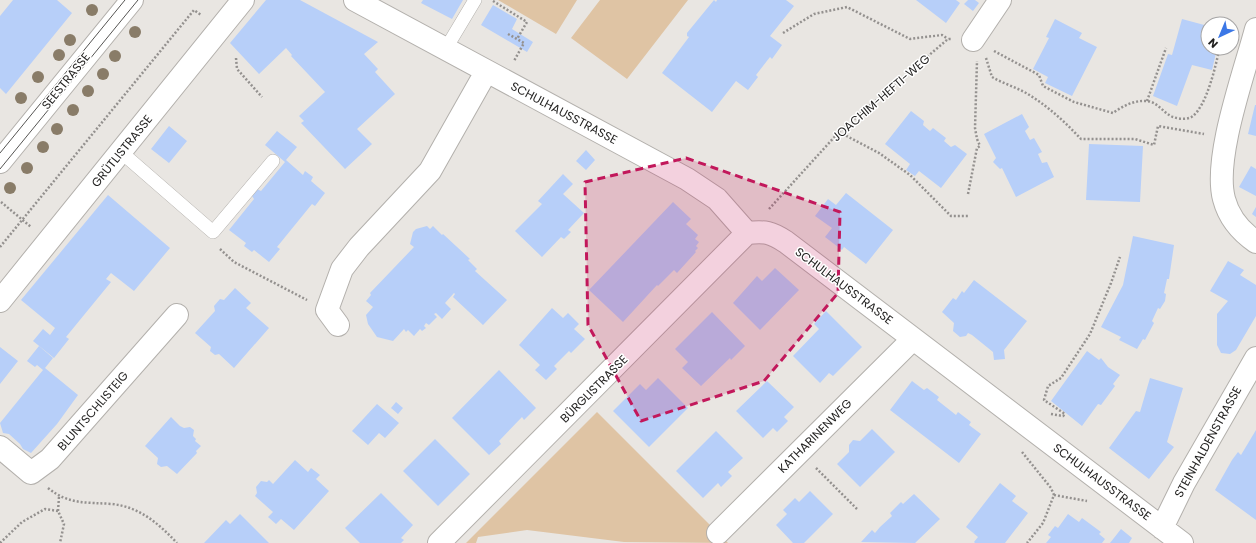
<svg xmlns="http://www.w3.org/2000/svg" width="1256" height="543" font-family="Poppins,sans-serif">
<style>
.green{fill:#dfc4a4}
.building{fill:#b7cff9}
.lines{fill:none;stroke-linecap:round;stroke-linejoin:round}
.lane-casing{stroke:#b3b0ac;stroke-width:14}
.street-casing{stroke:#b3b0ac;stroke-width:24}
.secondary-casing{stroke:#b3b0ac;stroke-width:24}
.path{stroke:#94918f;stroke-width:2.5;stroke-dasharray:2 2;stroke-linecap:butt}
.lane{stroke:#fff;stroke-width:13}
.street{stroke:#fff;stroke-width:22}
.secondary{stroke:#fff;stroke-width:22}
.tram{stroke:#565553;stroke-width:1}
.tree{fill:#897c68}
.marked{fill:#c2185b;fill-opacity:0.2;stroke:#c2185b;stroke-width:3;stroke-dasharray:8 5;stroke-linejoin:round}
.labels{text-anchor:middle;stroke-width:3;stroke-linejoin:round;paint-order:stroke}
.street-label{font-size:12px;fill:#201f1e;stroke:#fff}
</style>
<rect width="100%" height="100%" fill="#e9e6e2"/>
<!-- green -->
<path class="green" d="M498 0H577L556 34Z
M600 0H688L627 79 571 38Z
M597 412 728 543 624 542 527 530 478 537 476 543H466Z"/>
<!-- building -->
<path class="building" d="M13 0H57L72 13 6 94 0 88V16Z
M266 0H300L378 42 364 54 378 69 375 72 395 94 357 129 372 144 345 169 301 123 304 121 299 116 325 92 291 56 292 55 286 48 259 74 230 43Z
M423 0H463L452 19 421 3Z
M714 0 716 2 717 0H786L794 6 770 36 782 45 772 59 770 57 756 75 758 77 748 90 736 81 712 112 662 73 689 37 687 36V33Z
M916 0H956L960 3 946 23Z
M968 0H975L979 3 973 11 964 4Z
M493 5 517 19 512 29 533 42 527 52 481 25Z
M1055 19 1082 33 1079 38 1097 47 1072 96 1045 83 1048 77 1033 69 1049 38 1046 37Z
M1182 19 1208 26V48H1213V51L1216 53 1212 70 1192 65 1177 106 1153 96 1168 54 1172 55Z
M1255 105H1256V136L1248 134Z
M911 111 924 121 923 125 930 131 933 128 946 138 944 141 951 147 955 145 967 154 941 188 919 171 915 176 906 170 910 164 885 144Z
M1022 114 1029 127 1025 131 1030 140 1034 138 1042 152 1038 154 1042 163 1047 162 1054 177 1016 197 1002 168 1000 169 993 162 996 158 984 134Z
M169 126 187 141 169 163 151 149Z
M277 131 297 147 286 160 303 175 305 171 313 177 311 181 325 193 315 206 312 204 277 247 280 249 269 262 254 250 252 252 244 246 246 243 229 230 254 199 252 196 257 189 261 191 285 162 265 145Z
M1089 144 1143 146 1140 202 1086 200Z
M586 150 595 160 586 170 576 161Z
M1251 166 1256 169V196L1239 187Z
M563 174 573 184 563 194 584 213 568 230 571 232 564 239 561 237 542 257 515 231 542 204 538 201Z
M846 193 893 230 866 264 844 247 842 250 825 237 832 228 815 216 828 199 836 205Z
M108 195 170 248 134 291 111 273 106 279 111 282 66 337 69 339 54 358 33 341 43 329 50 335 55 328 21 300Z
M673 202 691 219 686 224 698 235 695 239 699 242 696 246 698 248 695 251 696 252 677 273 674 270 658 286 657 285 623 322 589 290Z
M1256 207V217L1252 214Z
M427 226 430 229 433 226 442 235 443 234 470 259 468 260 477 269 475 271 507 300 483 325 453 297 455 294 454 293 445 303 451 309 442 319 436 313 434 314 437 317 429 325 426 323 424 326 426 328 422 331 420 329 414 336 408 330 406 332 404 329 393 341 377 337 368 324 366 315 373 307 366 301 371 295 370 293 414 247 410 244 413 232 416 229Z
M1133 236 1174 245 1169 279H1167L1164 293 1166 294 1165 301 1160 309 1158 308 1152 321 1154 323 1145 340 1143 339 1137 349 1119 340 1121 337 1101 327 1123 285Z
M1228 261 1244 270 1240 275 1256 285V316L1236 350 1230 354 1221 353 1217 345V314L1228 301 1210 291Z
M775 268 799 290 760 330 733 303 757 276 762 281Z
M974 280 1027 321 1004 350 1005 359 994 360 993 352 972 335 968 333 966 336 960 337 953 331 954 323 942 312 953 298 956 300 962 291 964 293Z
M235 288 251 303 246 308 269 328 234 368 219 354 215 355 210 351 211 347 195 333 215 311 214 306 220 299 224 300Z
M552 308 563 318 568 313 579 324 574 329 585 339 571 353 569 351 554 366 557 369 546 380 535 370 540 365 519 345Z
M826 311 862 347 833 376 829 373 820 383 793 356 819 329 814 324Z
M712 312 745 346 731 360 730 358 701 386 682 368 688 362 675 349Z
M39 346 53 358 45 368 78 395 57 424 31 453 23 449 20 444 9 434 3 433 0 423 43 370 37 365 35 367 27 361Z
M0 347 18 361 0 384Z
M1087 351 1099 360 1101 358 1108 367 1120 375 1113 384 1115 386 1101 405 1098 404 1082 426 1051 401Z
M499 370 536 408 524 420 522 417 499 441 501 444 489 455 452 418Z
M658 378 688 408 649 447 613 411 640 384 646 390Z
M1150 378 1183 388 1167 442 1174 447 1149 479 1109 448 1136 411 1140 412Z
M767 381 794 407 784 417 788 421 777 432 773 428 763 438 736 411Z
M912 381 924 390 927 388 939 397 937 400 956 415 958 412 971 422 969 425 981 434 959 463 890 410Z
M396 402 403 408 398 414 391 408Z
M377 404 399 423 385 438 379 433 368 445 352 431Z
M171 417 180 426 184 428 190 427 194 430 193 436 196 439 195 441 201 446 196 451 197 453 177 474 167 466 161 467 157 464 158 458 145 446Z
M872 429 895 452 860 487 837 464 849 452V445L853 440 860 441Z
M1256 430V520L1215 490 1232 460 1238 452 1241 455Z
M716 431 743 458 728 472 732 476 721 487 718 483 703 498 676 471Z
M435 439 470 474 438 506 403 471Z
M295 460 308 472 311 468 320 475 316 479 329 491 294 530 281 519 276 524 268 517 273 512 255 496 257 493 256 487 261 481 267 482 269 480 273 484Z
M1000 483 1016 496 1012 501 1028 513 1005 543H975L974 542 978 537 966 527Z
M810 491 833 514 804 543H793L776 525 787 514 783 510 795 498 799 502Z
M381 493 413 525 401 538 404 540 401 543H360L345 528Z
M914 494 940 519 915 543 861 542 872 530 875 533 880 527 892 516 890 513 901 502 903 504Z
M240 514 269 543H204L226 520 230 524Z
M1068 514 1079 522 1082 518 1101 532 1099 534 1105 539 1102 543H1046L1051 537 1048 535 1055 526 1058 528Z
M1121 529 1132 538 1129 543H1110Z"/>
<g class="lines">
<!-- lane casing -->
<g class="lane-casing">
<path id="lane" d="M445 50 475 0
M121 152 213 232 273 161"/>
</g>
<!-- street casing -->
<g class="street-casing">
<path id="street" d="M355 0 687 179 717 199 747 233
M1256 29C1245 71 1213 158 1224 199 1229 218 1240 231 1256 242
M973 40 1000 0
M747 233C765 231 771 232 786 242L1182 543
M0 301 243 0
M338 325 327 310 342 269 359 247 430 171 486 72
M0 447 31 473 50 459 177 315
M1162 528 1184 483 1256 358
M718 533 913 339
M439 543 747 233"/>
</g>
<!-- secondary casing -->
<g class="secondary-casing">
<path id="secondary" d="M0 162 132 0"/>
</g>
<!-- path -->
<path class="path" d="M493 1 527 22 517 39
M783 33 814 14 847 7 910 39 942 35 948 39
M508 34 524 43 514 61
M994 51 1039 75 1043 86 1074 102 1113 113C1123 106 1134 100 1147 101 1158 102 1163 113 1173 117 1179 119 1188 120 1193 116 1207 104 1215 68 1219 51L1226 52
M236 58 237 69 262 97
M986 58 992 77C1004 84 1019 88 1031 96 1050 108 1066 123 1081 139H1135L1154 145 1158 126 1204 134
M1147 101 1166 48
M839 132 879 153 910 175 951 216H969
M968 194 977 148 980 146 977 139 975 128 977 61
M1 202 31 227
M769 209 839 132 948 39H952
M0 247 194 10 201 15
M220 249 234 262 307 300
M1051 414 1063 416 1065 414 1044 400 1048 386 1061 378 1090 334 1111 283 1120 257
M1022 452 1051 488 1054 495 1043 523 1027 543
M816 468 857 509
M48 488C69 505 87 502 112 504 140 507 159 524 177 543
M1054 495 1087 501
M59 497 58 511 64 524 60 543
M0 543 22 522 45 509 58 511"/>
<!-- lane -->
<use href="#lane" class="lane"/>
<!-- street -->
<use href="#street" class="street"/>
<!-- secondary -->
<use href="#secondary" class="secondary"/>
<!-- tram -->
<path class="tram" d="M0 153 125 0
M0 169 138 0"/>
</g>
<!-- trees -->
<g class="tree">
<circle cx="92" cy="10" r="6"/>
<circle cx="135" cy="32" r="6"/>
<circle cx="70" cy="40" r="6"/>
<circle cx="59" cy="55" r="6"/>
<circle cx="115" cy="56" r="6"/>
<circle cx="103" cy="74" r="6"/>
<circle cx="38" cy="77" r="6"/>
<circle cx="88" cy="91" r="6"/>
<circle cx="21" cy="98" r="6"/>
<circle cx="73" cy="110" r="6"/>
<circle cx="57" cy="129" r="6"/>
<circle cx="43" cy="147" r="6"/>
<circle cx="27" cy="168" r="6"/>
<circle cx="10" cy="188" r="6"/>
</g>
<!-- marked area -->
<path class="marked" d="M686 158 840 212 838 293 764 381 641 421 588 325 585 182Z"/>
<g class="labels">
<!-- street labels -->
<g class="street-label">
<text transform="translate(66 81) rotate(-51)" y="4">SEESTRASSE</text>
<text transform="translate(881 98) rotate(-41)" y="4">JOACHIM-HEFTI-WEG</text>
<text transform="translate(564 113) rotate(28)" y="4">SCHULHAUSSTRASSE</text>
<text transform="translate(122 151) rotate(-51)" y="4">GRÜTLISTRASSE</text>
<text transform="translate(844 286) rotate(37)" y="4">SCHULHAUSSTRASSE</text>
<text transform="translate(594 389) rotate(-45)" y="4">BÜRGLISTRASSE</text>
<text transform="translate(93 411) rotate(-49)" y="4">BLUNTSCHLISTEIG</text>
<text transform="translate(815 436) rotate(-45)" y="4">KATHARINENWEG</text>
<text transform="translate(1208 442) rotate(-61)" y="4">STEINHALDENSTRASSE</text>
<text transform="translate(1102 482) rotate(37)" y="4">SCHULHAUSSTRASSE</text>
</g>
</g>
<!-- north arrow -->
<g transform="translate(1220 36) rotate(224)"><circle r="19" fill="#ffffff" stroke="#a6a5a5"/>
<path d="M0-3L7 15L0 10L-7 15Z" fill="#3b77e6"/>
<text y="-6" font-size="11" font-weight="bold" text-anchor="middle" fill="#201f1e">N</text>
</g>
</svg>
